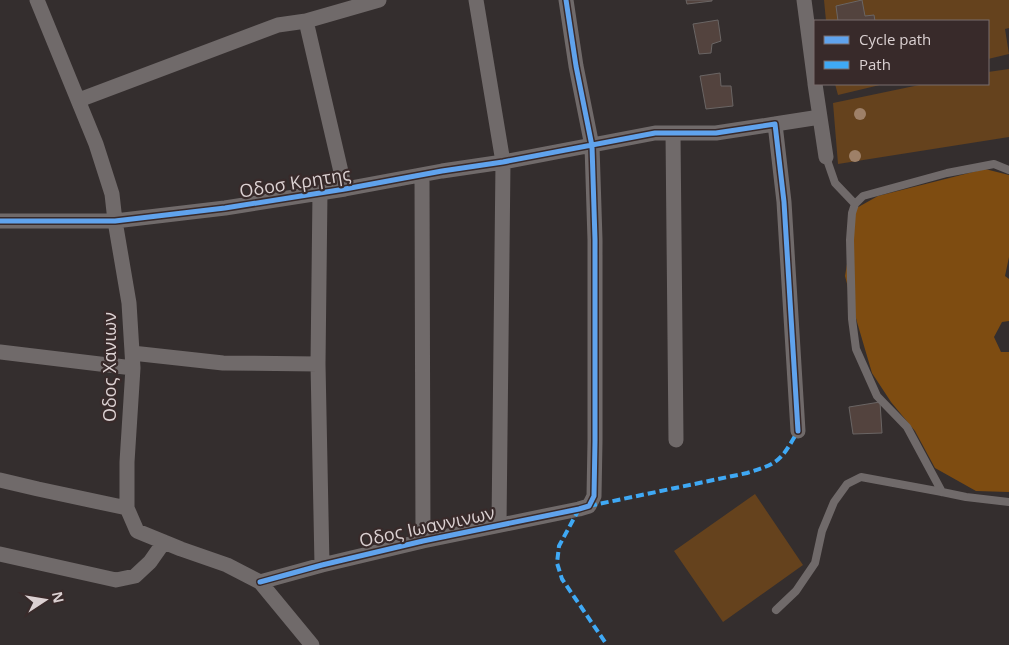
<svg xmlns="http://www.w3.org/2000/svg" width="1009" height="645" font-family="'Open Sans',sans-serif">
<style>
.green{fill:#65421d}
.forest{fill:#7e4c11}
.building{fill:#53433e;stroke:#6a6564}
.lines{fill:none;stroke-linecap:round;stroke-linejoin:round}
.lane{stroke:#706a6a;stroke-width:8}
.street{stroke:#706a6a;stroke-width:15}
.quiet{stroke:#3fa9f5;stroke-width:4;stroke-dasharray:8 4;stroke-linecap:butt}
.cycleway-casing{stroke:#382a2a;stroke-width:8}
.cycleway{stroke:#60a3ed;stroke-width:5}
.tree{fill:#9e8068}
.labels{text-anchor:middle;stroke-width:4.5;stroke-linejoin:round;paint-order:stroke}
.street-label{font-size:18px;fill:#dbd1d2;stroke:#382a2a}
</style>
<rect width="100%" height="100%" fill="#342e2e"/>
<!-- green -->
<path class="green" d="M824 0H1009V28L1005 29 1009 54 988 59V21H826Z
M1009 69V137L838 164 833 103 924 84H988V72Z
M835 84H884L838 95Z
M755 494 803 565 723 622 674 551Z"/>
<!-- forest -->
<path class="forest" d="M985 169 1009 175V257L1005 276 1009 279V321L1002 322 994 337 1001 352H1009V492L976 491 935 468 915 431 891 402 872 373 857 322 845 276 853 228V210L878 196Z"/>
<!-- building -->
<path class="building" d="M686 0H712V1L687 4Z
M862 0 865 16 874 15 875 21H838L836 6Z
M718 20 721 41 712 44 711 53 699 54 693 24Z
M720 73 721 86H731L733 106 706 109 700 76Z
M880 402 882 433 853 434 849 407Z"/>
<g class="lines">
<!-- lane -->
<path class="lane" d="M826 157 835 183 855 204 863 196 947 173 994 164 1009 170
M855 204 852 213 850 240 852 319 856 349 877 396 907 427 942 492
M776 610 796 591 815 563 822 531 834 502 847 484 861 477 942 492 966 497 1009 502"/>
<!-- street -->
<path class="street" d="M37 0 96 144 112 194 115 221 129 303 133 368 127 462V508L137 531 181 549 227 565 260 582 312 645
M476 0 503 162 499 525
M804 0 815 83
M306 21 345 189
M815 84 826 157
M79 100 278 25 306 21 379 0
M775 124 820 117
M673 133 676 440
M422 175 423 541
M320 192 318 364 322 565
M0 221H115L225 208 345 189 442 171 503 162 655 133H716L775 124 784 202 798 431
M0 352 133 368
M132 353 223 363 318 364
M0 480 38 489 127 508
M0 554 116 580 135 576 150 562 164 542
M260 582 322 565 423 541 579 509 589 506 594 496 595 441V240L592 146 576 66 566 0"/>
<!-- quiet -->
<path class="quiet" d="M589 506 747 473C780 463 781 460 798 431
M579 509 559 546 557 563 562 579 607 645"/>
<!-- cycleway casing -->
<g class="cycleway-casing">
<path id="cycleway" d="M0 221H115L225 208 345 189 442 171 503 162 655 133H716L775 124 784 202 798 431
M260 582 322 565 423 541 579 509 589 506 594 496 595 441V240L592 146 576 66 566 0"/>
</g>
<!-- cycleway -->
<use href="#cycleway" class="cycleway"/>
</g>
<!-- trees -->
<g class="tree">
<circle cx="860" cy="114" r="6"/>
<circle cx="855" cy="156" r="6"/>
</g>
<g class="labels">
<!-- street labels -->
<g class="street-label">
<text transform="translate(295 183) rotate(-9)" y="6">Οδοσ Κρητης</text>
<text transform="translate(110 367) rotate(-90)" y="6">Οδος Χανιων</text>
<text transform="translate(427 527) rotate(-12)" y="6">Οδος Ιωαννινων</text>
</g>
</g>
<!-- legend -->
<rect x="814" y="20" width="175" height="65" fill="#382a2a" stroke="#796d6d"/>
<rect x="824" y="36" width="25" height="8" fill="#60a3ed" stroke="#796d6d"/>
<text x="859" y="45" font-size="15" fill="#dbd1d2">Cycle path</text>
<rect x="824" y="61" width="25" height="8" fill="#3fa9f5" stroke="#796d6d"/>
<text x="859" y="70" font-size="15" fill="#dbd1d2">Path</text>
<!-- north arrow -->
<g transform="translate(45 600) rotate(78)" stroke="#382a2a" stroke-width="4" paint-order="stroke">
<path d="M0-4L9 19L0 12L-9 19Z" fill="#dbd1d2"/>
<text y="-8" font-size="14" font-weight="bold" text-anchor="middle" fill="#dbd1d2">N</text>
</g>
</svg>
